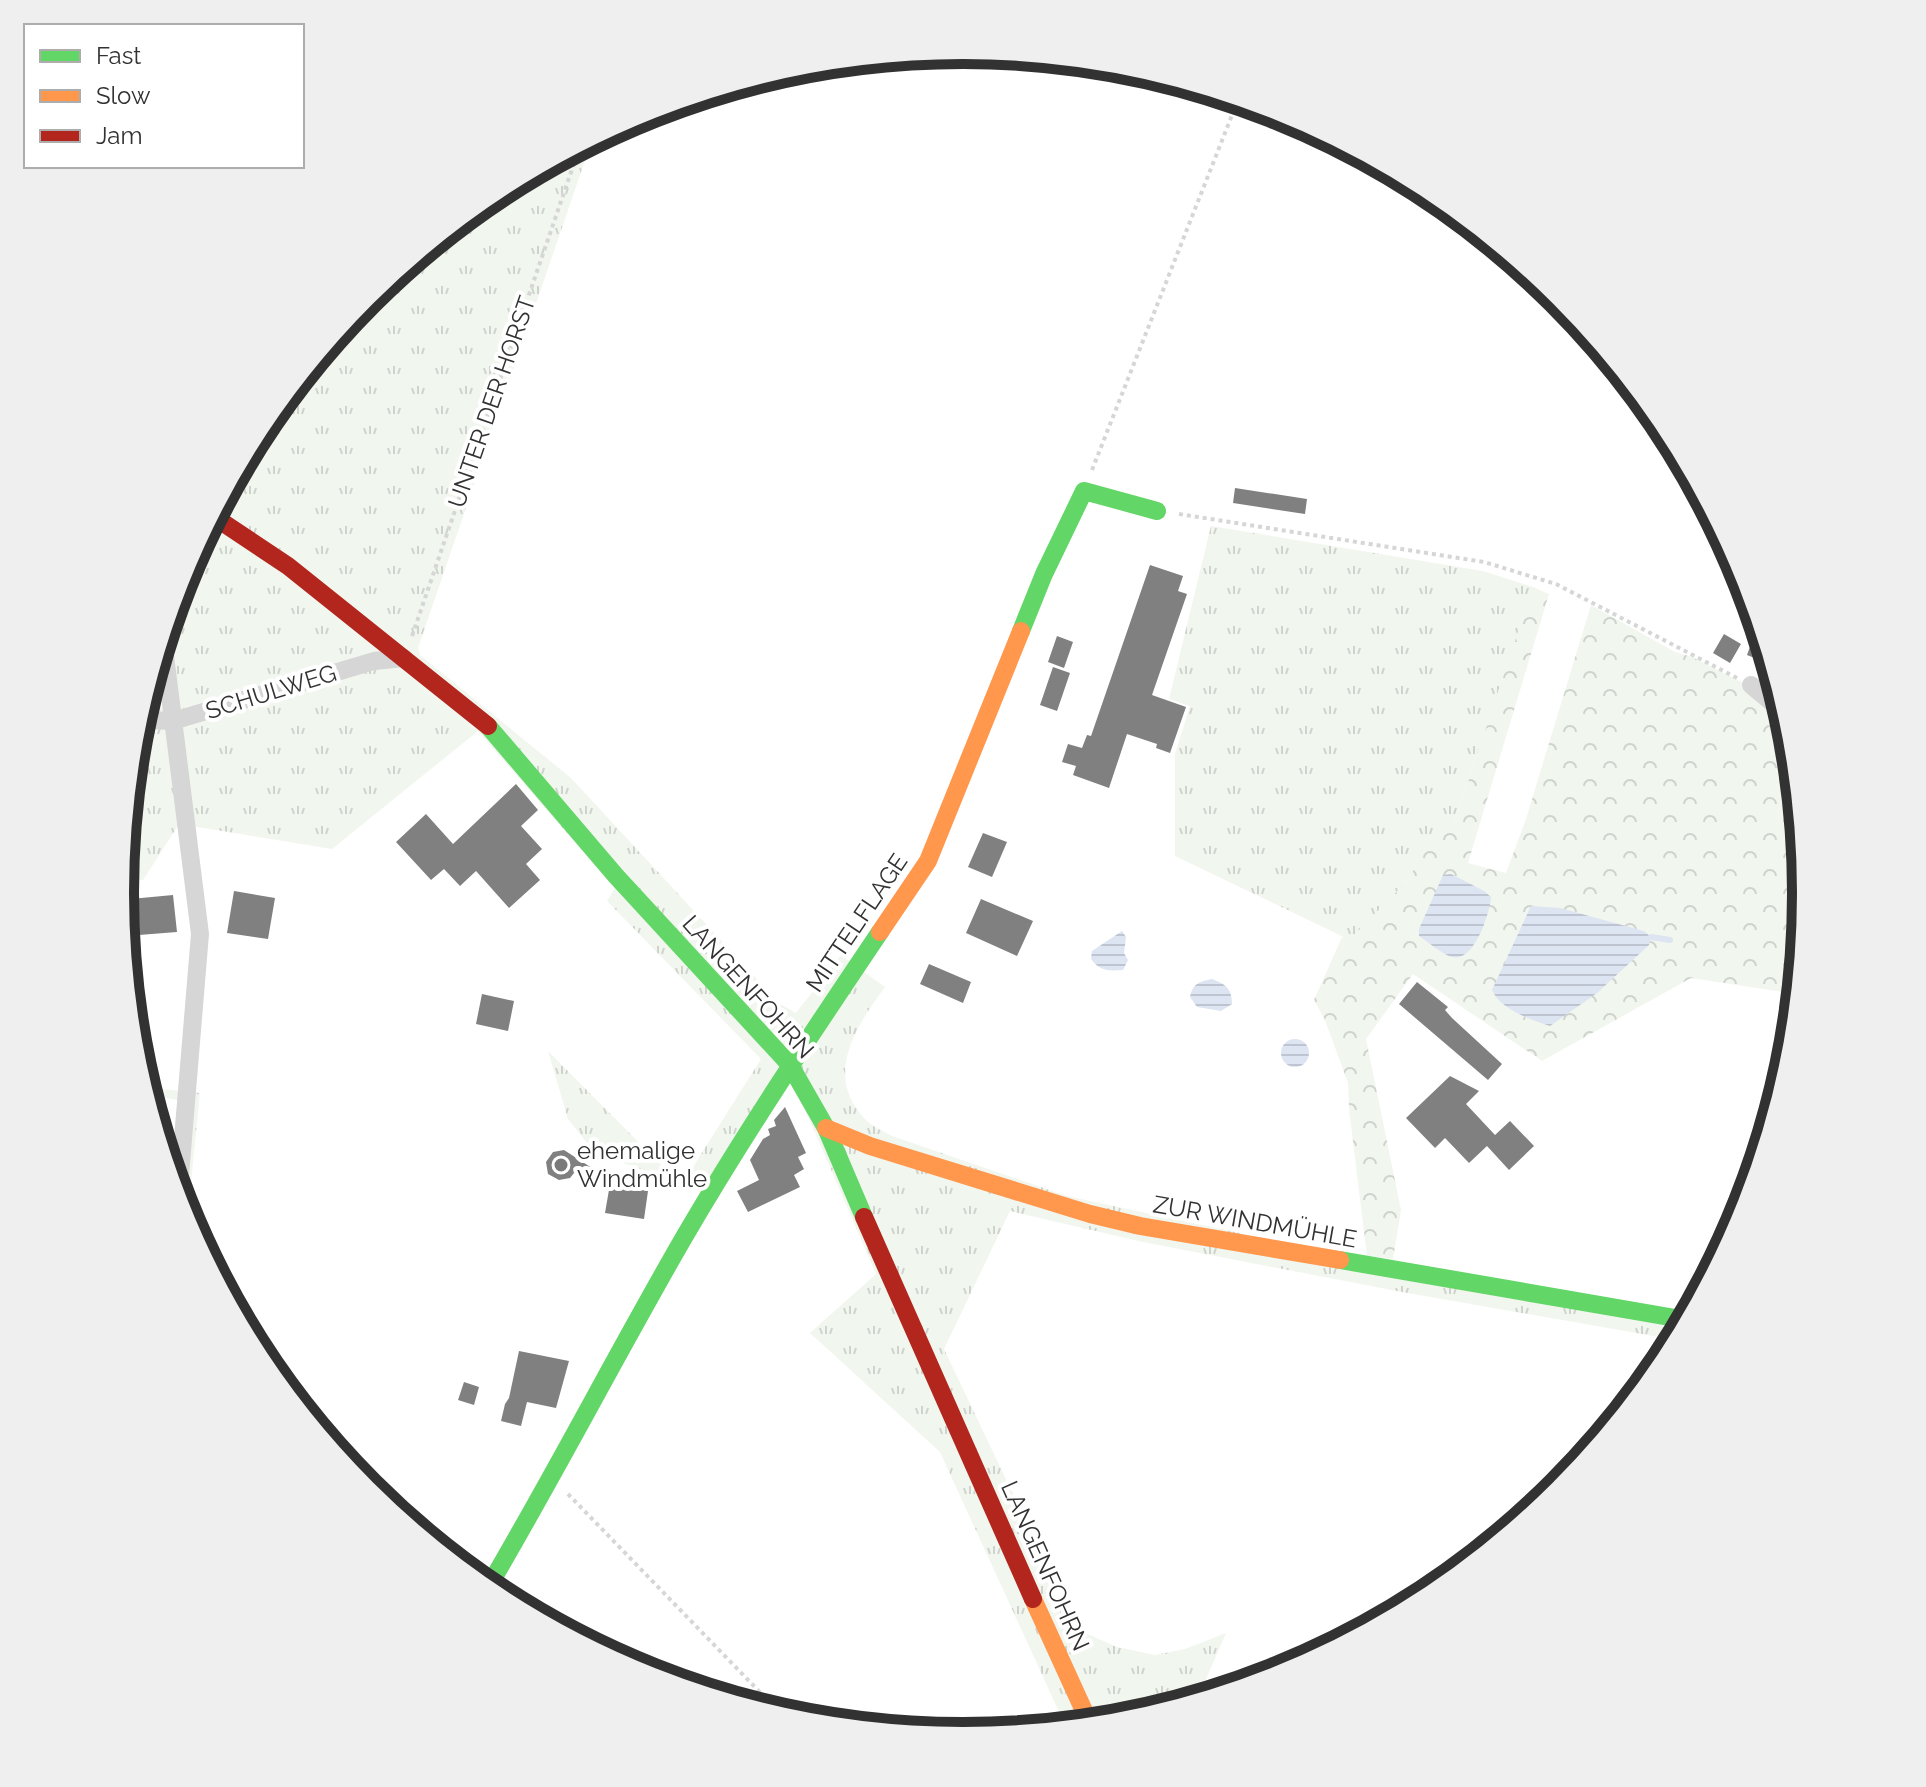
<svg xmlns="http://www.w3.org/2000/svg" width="1926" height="1787" font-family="Raleway,sans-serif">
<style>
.grass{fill:url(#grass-tufts)}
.forest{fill:url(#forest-crowns)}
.water{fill:url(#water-rules)}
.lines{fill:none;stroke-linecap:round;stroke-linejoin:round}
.stream{stroke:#dde4f2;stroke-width:6}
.building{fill:#808080}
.path{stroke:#d6d6d6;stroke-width:4;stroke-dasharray:4 4;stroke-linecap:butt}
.street{stroke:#d6d6d6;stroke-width:18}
.fast{stroke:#63d668;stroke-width:18}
.slow{stroke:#ff974d;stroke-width:18}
.jam{stroke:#b3261e;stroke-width:18}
.poi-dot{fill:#7a7a7a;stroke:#fff;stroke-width:3}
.labels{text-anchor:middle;stroke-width:8;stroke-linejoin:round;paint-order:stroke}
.street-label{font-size:24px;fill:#323232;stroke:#fff}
.poi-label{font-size:24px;fill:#323232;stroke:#fff;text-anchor:start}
.rim{fill:none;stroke:#323232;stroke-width:10}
</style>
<defs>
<pattern id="grass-tufts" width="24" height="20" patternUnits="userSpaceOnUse" patternTransform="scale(2)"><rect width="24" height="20" fill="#f1f6ee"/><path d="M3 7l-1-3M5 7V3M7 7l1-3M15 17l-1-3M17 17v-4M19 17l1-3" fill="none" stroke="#cfd3cd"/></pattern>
<pattern id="forest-crowns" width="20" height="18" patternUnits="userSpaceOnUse" patternTransform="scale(2)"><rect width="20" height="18" fill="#f1f6ee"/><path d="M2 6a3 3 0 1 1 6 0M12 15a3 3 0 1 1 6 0" fill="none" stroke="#cfd3cd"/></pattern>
<pattern id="water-rules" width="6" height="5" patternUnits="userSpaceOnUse" patternTransform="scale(2)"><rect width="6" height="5" fill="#dde4f2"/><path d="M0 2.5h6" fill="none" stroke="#bec4d0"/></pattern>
</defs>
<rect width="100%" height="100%" fill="#fff"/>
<!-- grass -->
<path class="grass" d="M592 140 418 648 420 655 571 778 780 1004 796 1013 841 955 885 987C855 1028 823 1076 866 1120 872 1127 884 1131 892 1136L1067 1196 1682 1328 1676 1340 1402 1292 1143 1242 1010 1211 944 1349 1051 1574 1054 1599 1085 1633 1117 1647 1155 1655 1185 1649 1226 1633 1197 1700 1127 1721 1066 1727 940 1452 810 1333 876 1274 798 1093 781 1069 704 1191 595 1153 568 1119 548 1051 672 1176 693 1167 761 1059 607 901 615 888 478 731 332 849 179 824 143 880 121 879 136 728 140 714 166 706 159 653 184 570 262 425 367 297 495 192Z
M1211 526 1483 571 1533 587 1454 824 1430 838 1409 879 1350 940 1175 856V754L1190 706 1169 699Z
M144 1087 200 1093 187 1222 170 1172 178 1100 147 1095Z"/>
<!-- forest -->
<path class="forest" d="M1533 587 1549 594 1468 863 1506 873 1526 819 1591 605 1675 652 1692 657 1751 687 1790 727 1806 894 1804 922 1788 929 1801 950 1797 994 1691 978 1542 1061 1413 974 1366 1039 1401 1210 1393 1259 1367 1256 1349 1109 1348 1083 1325 1020 1314 1000 1342 937 1350 939 1409 879 1430 838 1454 824Z"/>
<!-- water -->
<path class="water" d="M1451 874 1484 891 1491 897C1490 913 1474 963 1452 957 1441 954 1429 942 1419 936V929L1443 875Z
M1531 906 1560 908 1644 931 1651 937 1649 945 1597 993 1550 1026C1531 1020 1500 1009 1492 990Z
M1122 931 1126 937 1124 953 1128 960 1123 970C1108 971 1100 971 1091 959L1092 951Z
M1212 979C1226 984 1232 989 1232 1004L1221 1011 1197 1007 1190 997C1193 983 1199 982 1212 979Z
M1281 1053a14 14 0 1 1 28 0a14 14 0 1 1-28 0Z"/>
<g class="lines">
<!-- stream -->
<path class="stream" d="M1651 937 1670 940"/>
</g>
<!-- building -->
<path class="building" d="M1235 488 1307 499 1305 514 1233 503Z
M1150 565 1183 576 1178 591 1187 594 1152 695 1186 707 1170 753 1156 748 1157 744 1127 734 1109 788 1073 775 1076 766 1062 762 1068 744 1082 748 1087 735 1091 736Z
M1758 624 1766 649 1770 664 1747 655Z
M1724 634 1741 644 1730 663 1713 653Z
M1057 636 1073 642 1064 668 1048 662Z
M1053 667 1070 673 1057 711 1040 705Z
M516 784 538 810 521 826 542 849 526 864 540 880 509 908 476 871 460 886 444 869 431 880 396 842 426 814 453 844Z
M983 833 1007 842 992 877 968 867Z
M234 891 275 898 268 939 227 933Z
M173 895 177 932 139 935 138 924 123 925 120 900Z
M981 899 1033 921 1017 956 966 933Z
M929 964 971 982 963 1003 920 984Z
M1417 982 1448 1007 1445 1010 1452 1018 1502 1064 1488 1080 1399 1004Z
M482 994 514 1001 508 1031 476 1024Z
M1450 1076 1479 1091 1466 1104 1495 1135 1510 1121 1534 1146 1509 1170 1487 1146 1469 1163 1445 1138 1435 1148 1406 1118Z
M785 1107 806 1153 798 1157 804 1169 794 1175 800 1187 748 1212 737 1191 759 1180 750 1160 763 1139 770 1135 768 1129 776 1126 774 1120Z
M564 1150 609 1179 607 1183 574 1173 570 1178 559 1180 548 1174 546 1162 553 1152Z
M610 1184 648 1191 644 1219 605 1213Z
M519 1351 569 1361 556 1408 527 1402 521 1426 501 1421 505 1404 509 1398Z
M464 1382 479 1387 474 1405 458 1400Z"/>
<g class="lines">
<!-- path -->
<path class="path" d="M1092 470 1238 100
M1179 514 1484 562 1556 584 1737 678
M412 636 580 146
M568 1494 783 1716"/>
<!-- street -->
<path class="street" d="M163 640 200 934 178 1199
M1751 685 1786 714
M137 724 150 720 173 721 374 661 404 658"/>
<!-- fast -->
<path class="fast" d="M1021 631 1044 574 1084 491 1157 511
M488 726 616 876 790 1065 826 1128 864 1217
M1340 1260 1687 1320
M487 1589C555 1474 616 1355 683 1239 744 1134 812 1033 880 932"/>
<!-- slow -->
<path class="slow" d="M880 932 928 861 1021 631
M826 1128 870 1146 1090 1214 1140 1226 1340 1260
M1033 1599 1090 1724"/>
<!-- jam -->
<path class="jam" d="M213 516 288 566 488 726
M864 1217 1033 1599"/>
</g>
<!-- markers -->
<circle class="poi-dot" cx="561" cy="1165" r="8"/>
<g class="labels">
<!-- street labels -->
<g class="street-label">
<text transform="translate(492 402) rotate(-71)" y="8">UNTER DER HORST</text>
<text transform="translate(271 692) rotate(-17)" y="8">SCHULWEG</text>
<text transform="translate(857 923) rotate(-56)" y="8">MITTELFLAGE</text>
<text transform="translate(748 987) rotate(48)" y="8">LANGENFOHRN</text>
<text transform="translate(1255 1222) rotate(10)" y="8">ZUR WINDMÜHLE</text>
<text transform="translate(1045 1566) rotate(66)" y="8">LANGENFOHRN</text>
</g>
<!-- poi labels -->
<g class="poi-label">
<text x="577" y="1159">ehemalige<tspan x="577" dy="28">Windmühle</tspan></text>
</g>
</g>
<!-- crop -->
<path d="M0 0H1926V1787H0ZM134 893a829 829 0 1 1 1658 0a829 829 0 1 1-1658 0Z" fill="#efefef" fill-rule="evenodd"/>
<path class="rim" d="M134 893a829 829 0 1 1 1658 0a829 829 0 1 1-1658 0Z"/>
<!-- legend -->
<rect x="24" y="24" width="280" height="144" fill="#ffffff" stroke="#adadad" stroke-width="2"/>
<rect x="40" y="50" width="40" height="12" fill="#63d668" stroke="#adadad" stroke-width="2"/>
<text x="96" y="64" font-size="24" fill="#323232">Fast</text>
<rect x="40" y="90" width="40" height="12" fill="#ff974d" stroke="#adadad" stroke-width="2"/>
<text x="96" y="104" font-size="24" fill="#323232">Slow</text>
<rect x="40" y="130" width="40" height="12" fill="#b3261e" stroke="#adadad" stroke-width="2"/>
<text x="96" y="144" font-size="24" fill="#323232">Jam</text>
</svg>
